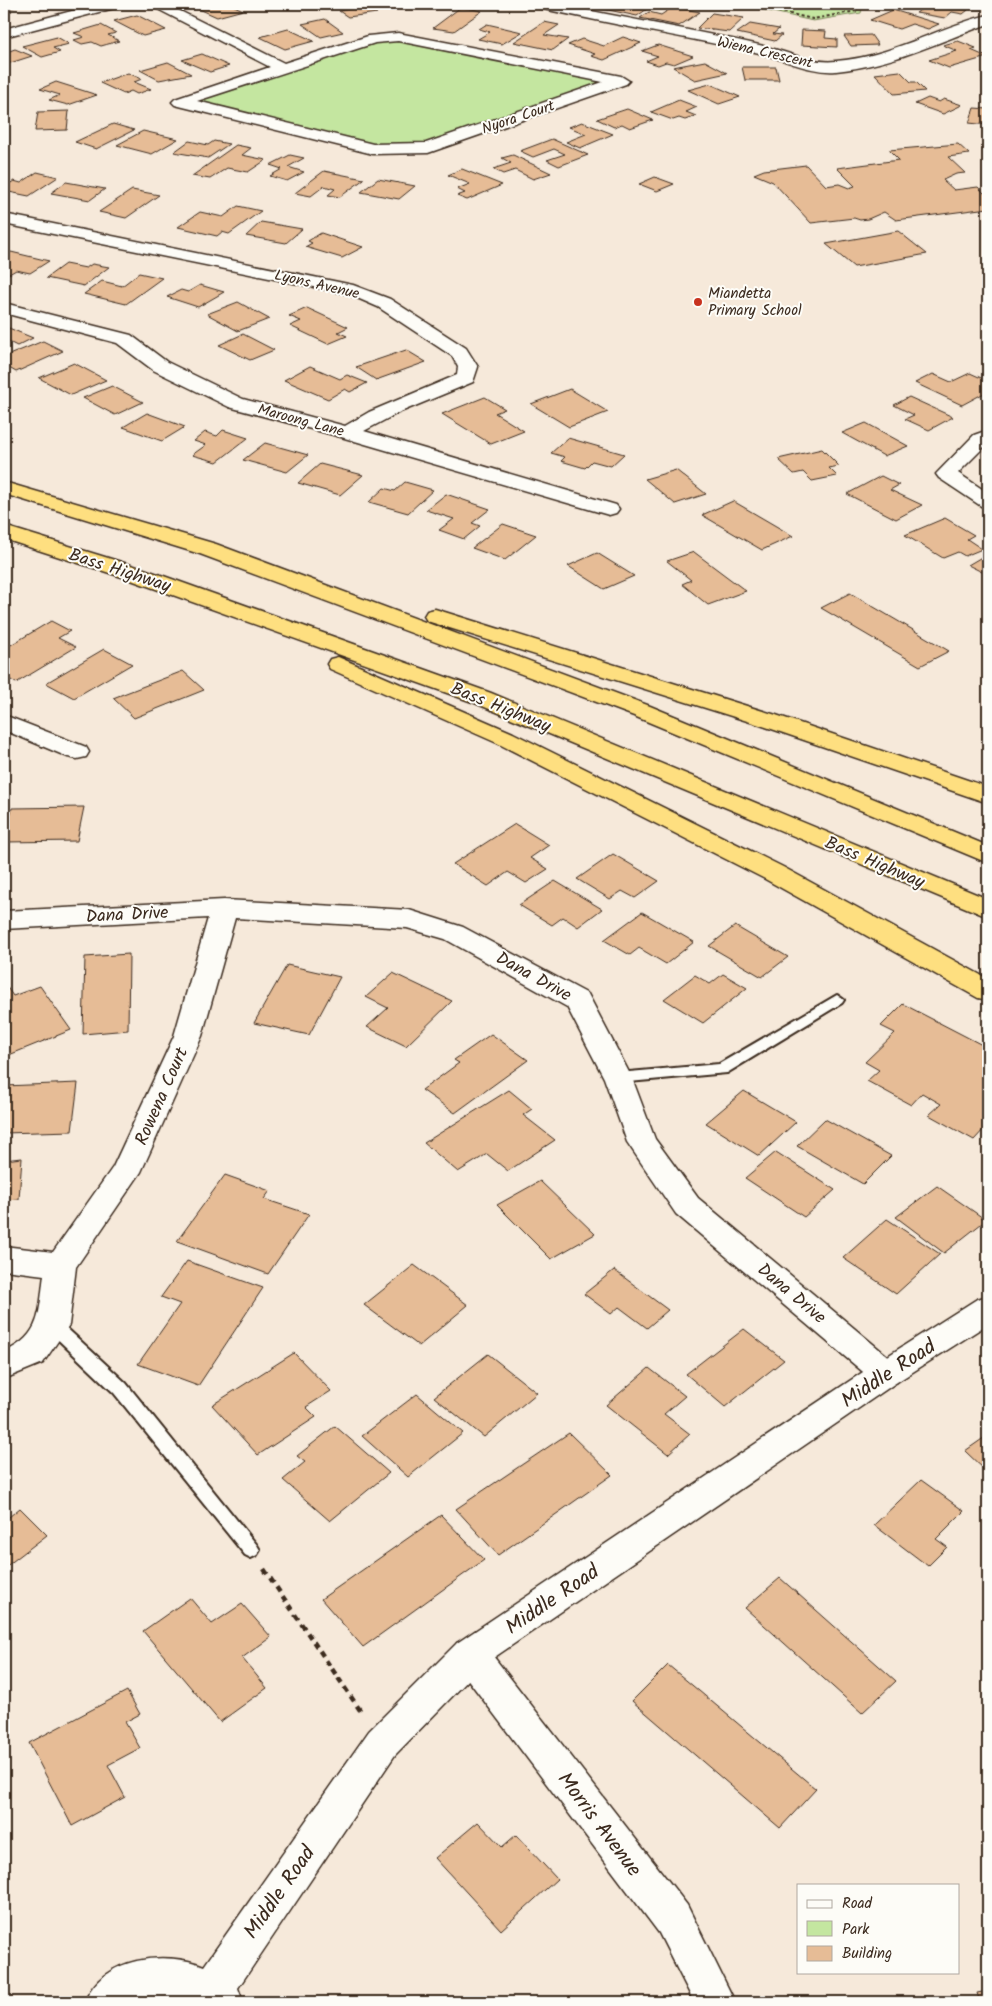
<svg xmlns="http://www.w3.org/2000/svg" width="992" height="2006" font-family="Kalam,sans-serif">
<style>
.green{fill:#c4e6a0;stroke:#80885f}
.building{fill:#e6bc96;stroke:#3b2a1e}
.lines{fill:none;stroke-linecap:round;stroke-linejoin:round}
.lane-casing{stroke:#3b2a1e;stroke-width:4}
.street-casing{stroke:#3b2a1e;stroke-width:3}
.secondary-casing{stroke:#3b2a1e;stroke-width:3}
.highway-casing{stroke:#3b2a1e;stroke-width:3}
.path-far1{stroke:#3b2a1e;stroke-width:2;stroke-dasharray:3 2.5;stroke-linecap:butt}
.path{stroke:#3b2a1e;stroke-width:4.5;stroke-dasharray:6 5;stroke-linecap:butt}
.lane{fill:#fdfcf7;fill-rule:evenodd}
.street{fill:#fdfcf7;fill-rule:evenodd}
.secondary{fill:#fdfcf7;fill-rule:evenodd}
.highway{fill:#fedf80;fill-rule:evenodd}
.poi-dot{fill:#c8321e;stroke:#fdfcf7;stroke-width:2}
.labels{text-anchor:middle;stroke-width:4;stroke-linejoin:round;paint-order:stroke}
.far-street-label{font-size:15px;fill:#3b2a1e;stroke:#fdfcf7}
.far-poi-label{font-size:15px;fill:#3b2a1e;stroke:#fdfcf7;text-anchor:start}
.street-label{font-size:18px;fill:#3b2a1e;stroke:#fdfcf7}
.near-street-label{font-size:21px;fill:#3b2a1e;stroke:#fdfcf7}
</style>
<rect width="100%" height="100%" fill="#f6e9da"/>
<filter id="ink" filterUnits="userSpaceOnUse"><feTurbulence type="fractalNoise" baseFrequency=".02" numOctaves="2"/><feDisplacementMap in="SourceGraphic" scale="10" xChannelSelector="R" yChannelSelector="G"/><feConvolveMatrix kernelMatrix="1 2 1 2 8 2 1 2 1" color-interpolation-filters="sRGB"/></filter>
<g filter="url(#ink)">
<!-- green -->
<path class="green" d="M737 4H863L861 13 813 21Z
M402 40 607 82 426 144 372 146 193 102 374 41Z"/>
<!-- building -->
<path class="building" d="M4 4H12L17 6 7 9 12 11 4 14Z
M188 4H230L243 10 217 17Z
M571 4H599L591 9Z
M606 4 629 6 653 5 637 16 599 8Z
M904 4H934L968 10 963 14 952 12 945 18 916 13 923 8Z
M365 6 377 13 348 17 339 11Z
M461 7 482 11 454 31 433 28Z
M673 7 700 12 679 26 640 18 649 12 661 15Z
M893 10 939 24 928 29 912 24 899 29 870 20Z
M712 13 744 18 729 32 697 28Z
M137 15 166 30 143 36 114 21Z
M325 19 343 32 321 37 302 24Z
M544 22 559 25 544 35 568 39 553 50 514 42Z
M487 24 522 32 502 44 478 39 490 32 479 29Z
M750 24 779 29 773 34 782 35 775 41 737 33Z
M101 25 116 33 108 35 119 41 101 46 92 42 82 44 74 40 84 37 74 33Z
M288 29 314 41 285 49 260 37Z
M802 30 826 31 825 38 837 39V47L801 45Z
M871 35 878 45 851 46 844 36Z
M57 37 69 44 53 48 60 52 42 57 22 46Z
M623 37 641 43 604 60 591 56 595 54 568 45 582 39 604 46Z
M958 41 976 48 971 50 987 57 949 68 929 60 957 51 943 45Z
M658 45 693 56 674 64 666 62 658 65 646 61 658 56 642 51Z
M15 49 32 56 4 65V53Z
M202 54 229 66 210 72 182 60Z
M705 61 727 73 695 80 673 67Z
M168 62 191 74 159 80 140 70Z
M742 67H776L779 80H745Z
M900 71 911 82H916L925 91 894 94 875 74Z
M128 73 142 79 134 82 151 89 137 94 131 91 124 94 100 83Z
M56 82 97 95 68 105 49 100 60 95 40 89Z
M710 84 740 97 719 104 688 90Z
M928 98 939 102 944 99 962 105 943 114 915 104Z
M679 100 697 107 686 112 696 116 685 120 679 118 673 120 651 112Z
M974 108 988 109V125L969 123Z
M627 109 653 120 630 128 622 124 614 127 597 119Z
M69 111 67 130 35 131 38 112Z
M582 122 613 134 580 148 566 142 586 134 569 127Z
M113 124 134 130 96 149 75 142Z
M143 131 178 139 152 154 117 145Z
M552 139 588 155 559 166 547 160 565 154 554 149 533 157 520 151Z
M189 141 208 145 214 141 229 144 208 158 174 152Z
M958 144 969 154 948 157 965 173 956 174 943 180 954 190 978 187 988 197V208L896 220 884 212 868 219 860 220 854 218 811 223 773 182 754 174 764 170 806 165 826 186 839 184 849 188 855 186 837 168 899 160 889 150Z
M236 145 251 148 242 155 266 160 248 172 227 168 210 179 192 176Z
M290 155 304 158 288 167 304 172 287 181 270 176 282 169 270 165Z
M513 155 551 173 533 179 515 170 503 174 493 169 511 163 502 158Z
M462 169 502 185 467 200 457 196 465 193 457 189 470 184 448 175Z
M324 171 364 179 340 197 328 195 335 189 324 186 311 196 295 193Z
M37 172 58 177 29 196 4 191V187L14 181 21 183Z
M655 177 674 184 657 191 639 184Z
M378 179 415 186 399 199 361 192Z
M66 182 105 189 90 200 51 193Z
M132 190 159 195 126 218 99 212Z
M238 206 261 211 229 234 222 232 217 236 178 227 200 212 223 217Z
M261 222 302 229 286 243 246 236Z
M898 231 927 254 854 267 826 244Z
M321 233 363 247 342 258 305 247 312 243 308 241Z
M11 252 49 261 30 273 16 270 9 274 4 272V256Z
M65 264 86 268 92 264 109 267 84 286 46 278Z
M139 273 162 278 126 304 84 294 102 281 122 286Z
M200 285 224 292 198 307 167 297 181 290 188 292Z
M238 302 269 319 238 331 207 314Z
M307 308 348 327 338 332 347 336 328 344 290 326 301 321 289 316Z
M4 326 33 338 17 346 9 342 4 345Z
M243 334 274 350 250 360 219 345Z
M43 341 63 351 16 372 4 365V357Z
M406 350 426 362 376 380 356 367Z
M74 363 106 380 71 395 39 378Z
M310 366 340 379 347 375 367 383 350 392 345 389 328 399 284 380Z
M970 373 988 381V391L962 405 915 383 933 374 951 382Z
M112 386 143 402 115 415 83 398Z
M570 389 608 412 569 427 531 404Z
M485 397 505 409 495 413 524 431 491 444 442 414Z
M909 397 953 417 929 430 905 419 914 415 894 405Z
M147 413 185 427 162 441 123 427Z
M866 423 908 446 884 456 842 433Z
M223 430 248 438 217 462 192 455 206 445 194 441 205 432 217 436Z
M568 438 624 454 611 466 592 461 585 468 561 461 565 457 551 453Z
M265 443 308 455 287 472 243 460Z
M822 449 839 466 829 468 837 476 812 481 803 472 794 474 778 459Z
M320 464 363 475 340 495 298 483Z
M676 470 706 494 675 504 645 479Z
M881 476 899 485 890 490 922 505 896 519 847 494Z
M405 482 433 490 408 513 369 502 384 488 395 491Z
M446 494 490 509 472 523 480 526 464 539 439 530 454 519 426 510Z
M733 501 793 536 762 550 702 515Z
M945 518 974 535 967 539 982 549 965 556 958 552 943 558 905 535Z
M503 524 536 535 505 560 472 548Z
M694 552 746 591 708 605 682 584 691 580 667 561Z
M597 553 634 576 604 589 568 566Z
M985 555 988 556V575L968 565Z
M850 593 949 651 920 666 821 608Z
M51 621 70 631 58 638 76 647 16 683 4 676V649Z
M104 649 132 664 74 698 46 683Z
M183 671 204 690 134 718 113 698Z
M84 807 77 841 5 842 12 808Z
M515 824 549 845 530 858 548 869 526 883 508 872 488 886 453 864Z
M613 854 659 881 635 898 622 891 610 899 577 879Z
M555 881 602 909 578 927 563 917 552 925 519 905Z
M642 912 694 942 666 964 639 948 630 955 604 940Z
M735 926 788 957 762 977 709 946Z
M129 954 128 1030 83 1034 85 957Z
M287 965 340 977 309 1035 254 1023Z
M393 973 452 1001 406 1046 367 1027 388 1008 366 997Z
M723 974 747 988 703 1023 664 999 695 975 710 984Z
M6 986 13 996 40 986 71 1030 4 1057V987Z
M903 1004 988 1048V1130L985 1128 974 1140 929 1115 941 1104 922 1093 911 1105 867 1081 879 1070 865 1062 895 1033 881 1026Z
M491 1034 528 1060 455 1113 422 1090 459 1063 454 1060Z
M78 1083 72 1131 4 1133V1086Z
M509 1090 532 1109 523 1115 555 1140 508 1171 487 1154 458 1172 424 1143Z
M744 1091 796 1122 759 1156 706 1123Z
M825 1119 891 1156 863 1184 797 1146Z
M776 1152 835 1190 804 1217 745 1178Z
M22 1158 19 1199 4 1200V1160Z
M225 1175 270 1191 264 1199 309 1214 268 1274 177 1241Z
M540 1181 595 1234 551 1259 497 1205Z
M937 1186 986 1220 944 1253 896 1217Z
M887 1219 940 1254 896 1294 843 1258Z
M187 1261 263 1288 198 1386 138 1364 180 1304 161 1297Z
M414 1265 468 1305 419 1346 364 1305Z
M614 1270 668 1310 647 1328 619 1307 611 1314 584 1294Z
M744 1329 784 1360 725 1407 686 1374Z
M294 1353 331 1391 306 1407 316 1417 258 1455 212 1405Z
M488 1354 537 1393 484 1437 434 1397Z
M649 1368 685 1396 664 1414 690 1434 668 1454 606 1405Z
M417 1394 463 1433 408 1477 362 1436Z
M335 1426 389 1473 330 1521 283 1480 305 1462 297 1456Z
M569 1433 612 1475 498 1555 456 1509Z
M988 1435V1473L965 1451Z
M921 1480 964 1511 936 1539 947 1547 928 1566 874 1525Z
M20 1508 47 1535 4 1568V1521Z
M441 1515 484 1560 363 1647 321 1599Z
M780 1578 896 1681 862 1713 745 1608Z
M190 1598 212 1624 242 1604 271 1637 242 1658 267 1688 220 1722 143 1631Z
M668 1665 816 1789 780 1828 632 1701Z
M127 1691 140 1714 125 1722 140 1748 108 1765 125 1797 72 1826 29 1743Z
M478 1822 502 1847 516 1835 557 1879 501 1930 435 1858Z
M988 1991V2002H980L977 1993Z"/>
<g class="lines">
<!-- lane casing -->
<g class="lane-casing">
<path id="lane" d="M837 995 844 1000 842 1003 727 1073 618 1083 611 1078 618 1073 719 1064Z
M53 1319 59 1321 126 1383 257 1545 260 1550 257 1555 251 1558 245 1555 114 1393 47 1329 45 1325 47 1321Z"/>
</g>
<!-- street casing -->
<g class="street-casing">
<path id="street" d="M148 4H166L284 63 368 36 398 33 621 76 629 81 626 84 428 153 373 154 175 105 172 102 175 99 270 67ZM398 41 603 82 426 143 373 144 197 101 375 43Z
M532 4H557C623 18 689 29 755 44 782 49 808 64 836 61 890 57 936 28 988 15V24C939 42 889 66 836 71 808 73 782 58 755 52 683 37 611 24 539 8Z
M4 214 353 285 390 299 466 348 478 367 473 382 398 413 364 431 616 505 619 509 616 513 609 515 602 513 341 437 229 407 153 370 117 343 4 313V303L131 335 167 362 243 399 345 426 369 412 457 375 458 367 452 356 378 307 348 294 4 224Z
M988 430V443L958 473 988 493V508L981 506 939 478 936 474 974 435Z
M4 715 86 747 89 752 86 757 77 759 68 757 4 730Z
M224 900 409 910 463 927 588 994 632 1078 655 1139 698 1198 897 1364 902 1373 897 1382 886 1386 875 1382 676 1214 627 1142 604 1078 567 1007 445 939 407 928 235 918 202 1036 141 1172 76 1267 69 1325 43 1363 4 1379V1352C42 1336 39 1311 44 1275L4 1270V1246L53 1252 113 1167 174 1036 208 918 4 929V911Z
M470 1638 483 1643 687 1905 735 2002H694L659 1933 457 1665 452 1654 457 1643Z"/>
</g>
<!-- secondary casing -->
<g class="secondary-casing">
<path id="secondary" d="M98 4H120L118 7 4 37V29Z
M988 1296V1324L897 1382 483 1665 395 1755 238 1988 243 2002H190L164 1997 138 2002H85C101 1957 165 1950 204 1966L369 1731 457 1643 875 1364 977 1299Z"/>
</g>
<!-- highway casing -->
<g class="highway-casing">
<path id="highway" d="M4 482 216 544 650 706 988 846V863L634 716 200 554 4 494Z
M4 526 144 569 491 693 988 899V917L475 703 128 579 4 539Z
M435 609 776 715 988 787V803L760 725 427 621 424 616 427 611Z
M338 657 513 733 783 867 988 979V1000L978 998 765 879 497 743 330 669 327 664 330 659Z"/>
</g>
<!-- path-far1 -->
<path class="path-far1" d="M746 4 813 19 857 11 859 4"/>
<!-- path -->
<path class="path" d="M264 1569 362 1713"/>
<!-- lane -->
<use href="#lane" class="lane"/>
<!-- street -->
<use href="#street" class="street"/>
<!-- secondary -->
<use href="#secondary" class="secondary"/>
<!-- highway -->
<use href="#highway" class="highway"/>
</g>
</g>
<!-- markers -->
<circle class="poi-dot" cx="698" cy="302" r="5"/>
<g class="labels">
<!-- far-street labels -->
<g class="far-street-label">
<text transform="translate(765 52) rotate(13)" y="5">Wiena Crescent</text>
<text transform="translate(518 117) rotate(-19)" y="5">Nyora Court</text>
<text transform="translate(317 284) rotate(13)" y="5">Lyons Avenue</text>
<text transform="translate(301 420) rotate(15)" y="5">Maroong Lane</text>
</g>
<!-- far-poi labels -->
<g class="far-poi-label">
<text x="708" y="298">Miandetta<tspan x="708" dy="17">Primary School</tspan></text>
</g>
<!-- street labels -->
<g class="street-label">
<text transform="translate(120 570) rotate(18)" y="6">Bass Highway</text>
<text transform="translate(501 707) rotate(22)" y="6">Bass Highway</text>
<text transform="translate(875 862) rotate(23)" y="6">Bass Highway</text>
<text transform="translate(127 914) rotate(-3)" y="6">Dana Drive</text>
<text transform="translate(534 976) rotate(29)" y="6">Dana Drive</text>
<text transform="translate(161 1096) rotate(-66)" y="6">Rowena Court</text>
<text transform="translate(792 1293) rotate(40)" y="6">Dana Drive</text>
</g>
<!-- near-street labels -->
<g class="near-street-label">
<text transform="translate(888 1373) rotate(-33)" y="7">Middle Road</text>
<text transform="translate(552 1599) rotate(-34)" y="7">Middle Road</text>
<text transform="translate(600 1824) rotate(53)" y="7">Morris Avenue</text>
<text transform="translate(279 1892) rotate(-55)" y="7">Middle Road</text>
</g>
</g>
<!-- margin -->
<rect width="992" height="2006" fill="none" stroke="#fdfcf7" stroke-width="20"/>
<rect x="10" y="10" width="972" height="1986" fill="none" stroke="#3b2a1e" stroke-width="2" filter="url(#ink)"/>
<!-- legend -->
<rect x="797" y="1884" width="162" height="90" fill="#fdfcf7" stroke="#afa8a0"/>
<rect x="807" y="1900" width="25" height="8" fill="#fdfcf7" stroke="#afa8a0"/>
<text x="842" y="1908" font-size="15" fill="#3b2a1e">Road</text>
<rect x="807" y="1921" width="25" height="15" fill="#c4e6a0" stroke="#afa8a0"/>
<text x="842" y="1934" font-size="15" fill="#3b2a1e">Park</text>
<rect x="807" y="1946" width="25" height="15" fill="#e6bc96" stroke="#afa8a0"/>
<text x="842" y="1958" font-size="15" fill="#3b2a1e">Building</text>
</svg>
